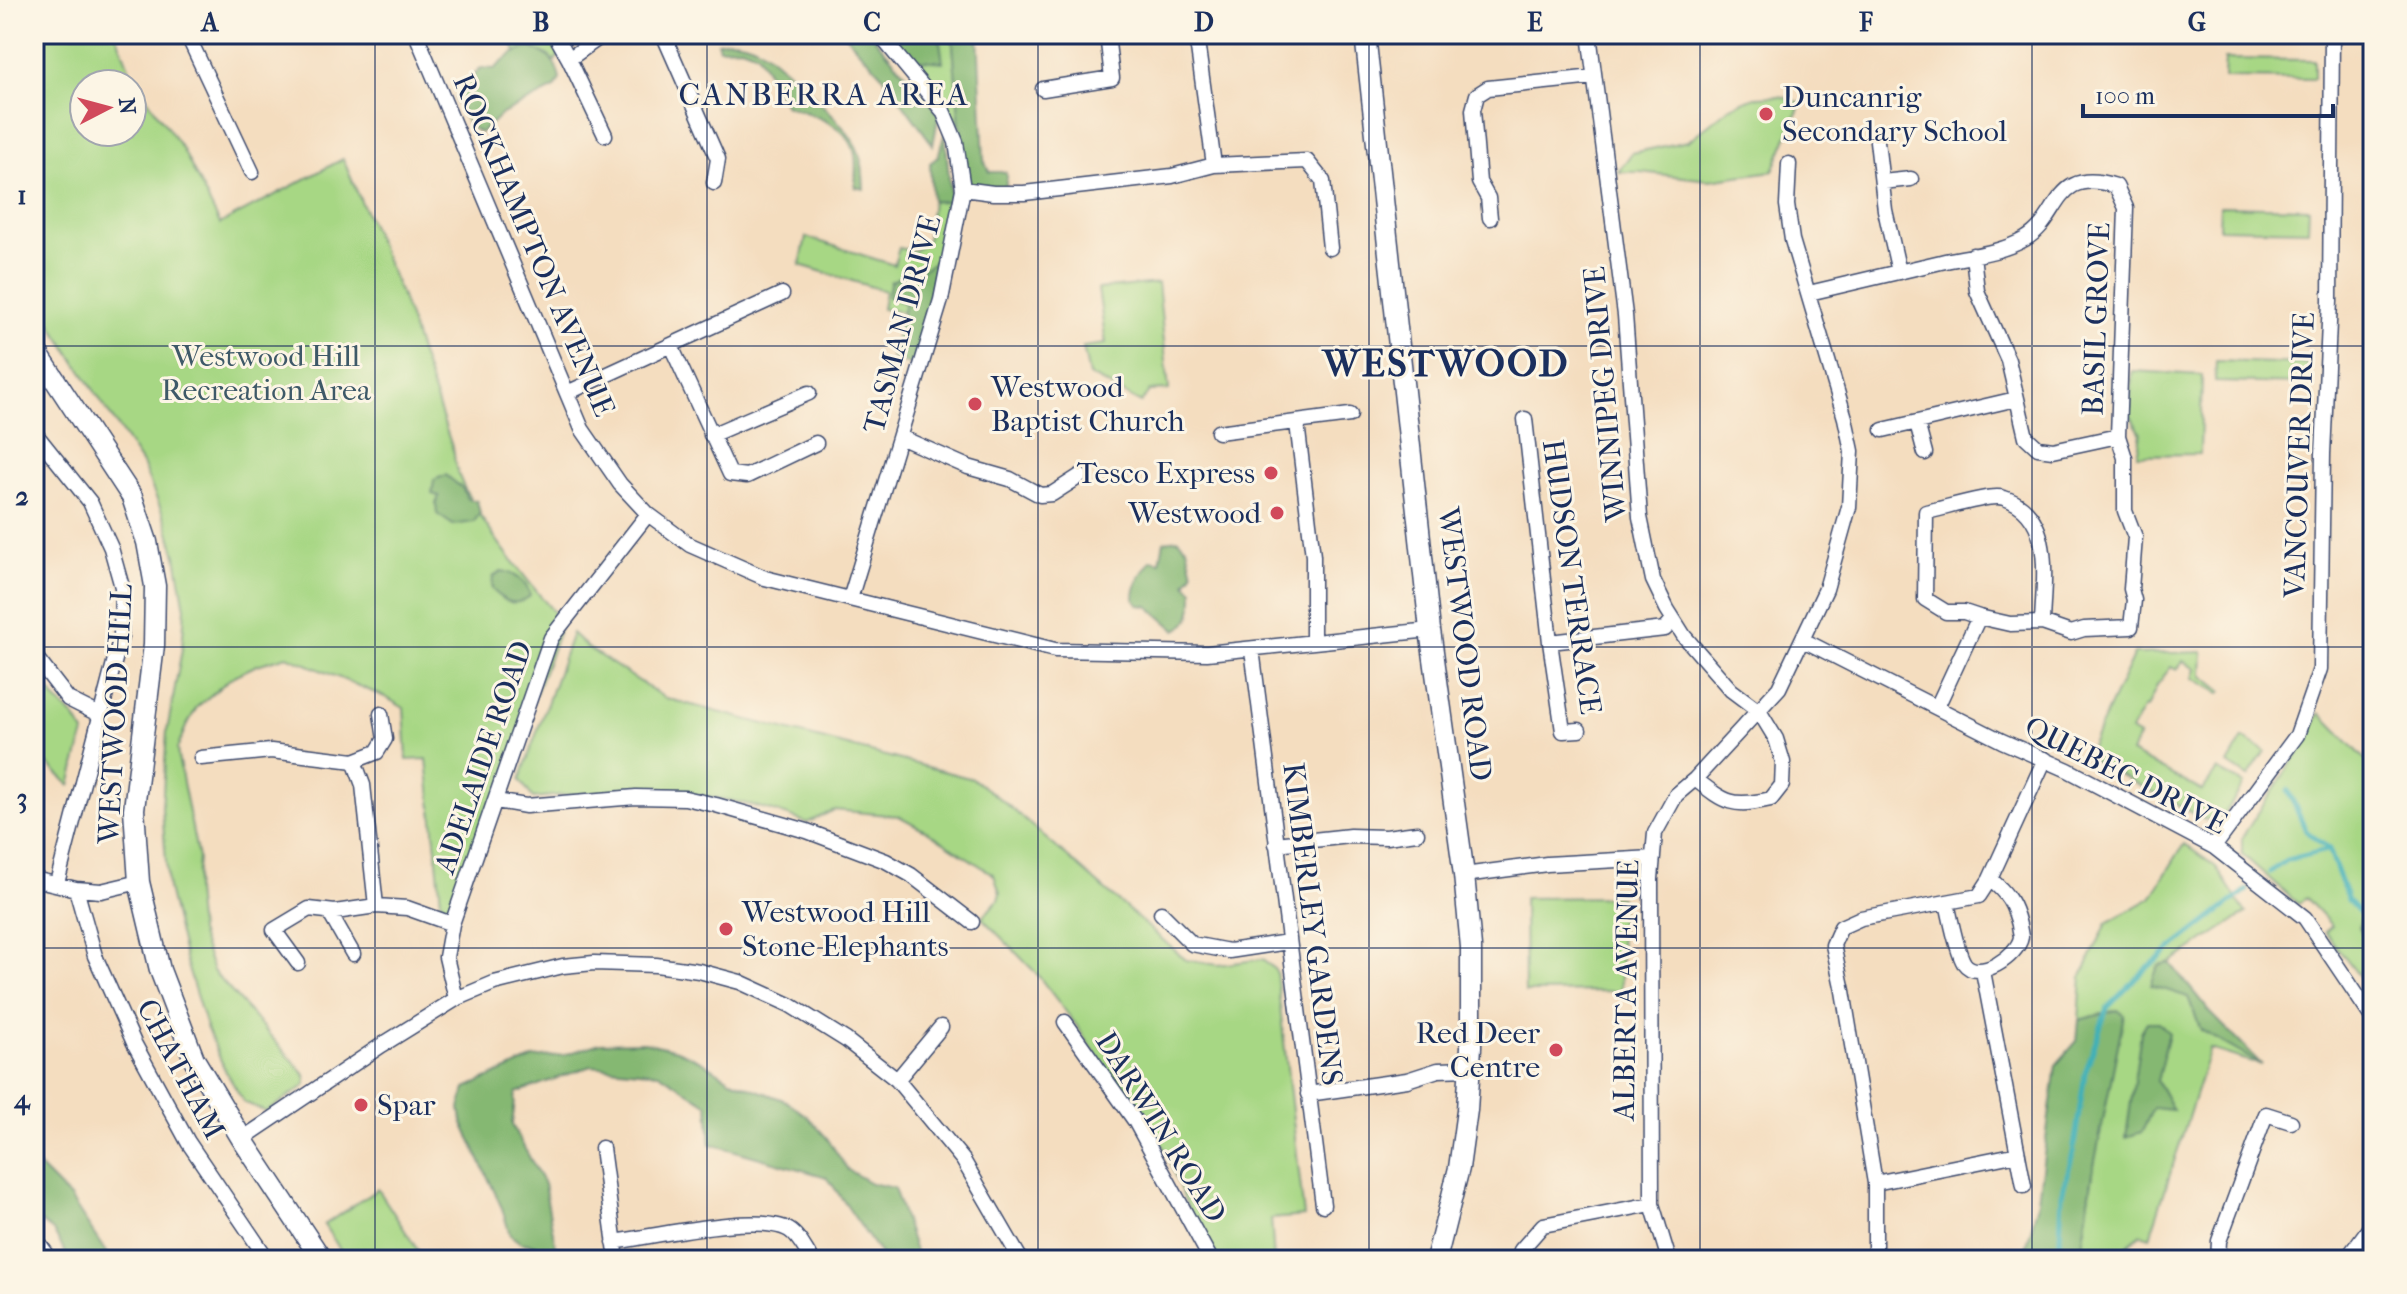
<svg xmlns="http://www.w3.org/2000/svg" width="2407" height="1294" font-family="'IM FELL French Canon',serif">
<style>
.green{fill:#a7d784;stroke:#618371;stroke-width:2;fill-rule:evenodd}
.forest{fill:#85b872;stroke:#507468;stroke-width:2}
.lines{fill:none;stroke-linecap:round;stroke-linejoin:round}
.stream{stroke:#3fb0b8;stroke-width:5}
.street-casing{stroke:#3c496d;stroke-width:17}
.secondary-casing{stroke:#3c496d;stroke-width:23}
.street{stroke:#fff;stroke-width:14}
.secondary{stroke:#fff;stroke-width:20}
.grid{fill:none;stroke:#1b2f5e;stroke-width:2;stroke-opacity:0.55}
.poi-dot{fill:#d1495b;stroke:#fcf5e5;stroke-width:3}
.labels{text-anchor:middle;stroke-width:6;stroke-linejoin:round;paint-order:stroke}
.poi-label{font-size:30px;fill:#1b2f5e;stroke:#fcf5e5;text-anchor:start}
.street-label{font-size:30px;fill:#1b2f5e;stroke:#fcf5e5}
.park-label{font-size:30px;fill:#3e5968;stroke:#fcf5e5}
.neighbourhood-label{font-size:32px;letter-spacing:2px;fill:#1b2f5e;stroke:#fcf5e5}
.district-label{font-size:38px;font-weight:bold;letter-spacing:2px;fill:#1b2f5e;stroke:#fcf5e5}
.neatline{fill:none;stroke:#1b2f5e;stroke-width:3}
.grid-label{font-size:26px;text-anchor:middle;font-weight:bold;fill:#1b2f5e}
</style>
<rect width="100%" height="100%" fill="#fcf5e5"/>
<filter id="ink" filterUnits="userSpaceOnUse"><feTurbulence type="fractalNoise" baseFrequency=".0125" numOctaves="2"/><feDisplacementMap in="SourceGraphic" scale="16" xChannelSelector="R" yChannelSelector="G"/><feConvolveMatrix kernelMatrix="1 2 1 2 8 2 1 2 1" color-interpolation-filters="sRGB"/></filter>
<filter id="wash" filterUnits="userSpaceOnUse"><feTurbulence type="fractalNoise" baseFrequency=".006" numOctaves="4" result="noise"/><feDisplacementMap in="SourceGraphic" scale="32" xChannelSelector="R" yChannelSelector="G"/><feGaussianBlur stdDeviation="1.8" result="paint"/><feColorMatrix in="noise" values="0 0 0 0 0 0 0 0 0 0 0 0 0 0 0 0 0 1.4 0 .05"/><feComposite in="paint" operator="in"/></filter>
<g filter="url(#wash)">
<rect width="100%" height="100%" fill="#f4ddbf"/>
<!-- green -->
<path class="green" d="M34 34H116L134 80 183 150 220 224 343 159 402 297 454 453C453 495 534 588 562 622L452 923 441 901 427 759 407 760 404 708 385 697 287 656 257 665 232 677 197 707 185 729 177 749 178 757 198 858 195 891 199 932 213 971 306 1076V1085L266 1112 244 1102 226 1072 206 1027 185 959 168 889 162 808 167 731 182 649 185 608 176 556 166 521 142 464 34 298ZM84 84H132V132H84Z
M516 34H551L559 55 555 61 546 54 529 47 516 52 512 40Z
M885 34H952L960 127 945 103Z
M2225 59 2314 60V79L2224 78Z
M1780 96 1801 103 1773 171 1709 180 1640 172H1618L1632 153 1688 141 1730 107 1755 97Z
M932 201 951 202 942 257 911 277 901 276 905 302 903 312 882 309 885 291 800 265 806 237 894 265 899 248 914 251 927 241Z
M2220 206 2309 208 2308 230 2219 228Z
M1158 283 1169 390 1149 391 1141 403 1089 375 1083 347 1106 344 1098 289Z
M2216 361 2308 364V384L2215 382Z
M2132 371 2202 375 2200 454 2137 455 2141 434 2130 415Z
M572 633 588 648 665 698 973 779 1003 801 1186 960 1218 965 1263 959 1276 971 1304 1216 1271 1219 1274 1260H1213L1198 1233 1163 1146 1141 1121 1077 1026 1036 973 982 918 998 900 1000 893 994 875 927 831 899 816 834 810 807 823C719 787 626 788 533 798L520 780Z
M2203 652 2202 675 2222 691 2220 693 2193 678 2196 669 2183 661 2177 670 2171 667 2157 685 2147 708 2144 707 2131 731 2139 736 2131 753 2202 791 2217 770 2244 784 2224 815 2205 820 2086 757 2134 654Z
M34 668 56 700 75 718 84 733 70 785 34 751Z
M2320 713 2373 767V994L2325 932 2332 926 2306 898 2298 904 2242 854V837L2300 750Z
M2243 738 2265 751 2248 777 2228 764Z
M2184 844 2216 867 2246 913 2170 963 2159 966 2188 997 2201 1030 2262 1065 2210 1049 2150 1237 2141 1234 2110 1260H2080L2117 1010 2079 1020 2082 975 2107 923 2151 898Z
M1620 897 1621 991 1525 992 1524 898Z
M378 1189 424 1260H347L324 1225Z"/>
<!-- forest -->
<path class="forest" d="M844 34H871L939 113 933 145 882 75Z
M885 34H939L943 62 908 59Z
M952 34H978L984 160 989 172H1006V189L973 186 964 173Z
M729 40C739 40 750 43 759 48 781 63 845 123 856 146 863 160 863 173 864 189L855 187C855 177 857 165 855 155 850 124 809 114 785 105L757 53 741 47 719 48 717 42Z
M529 47C548 54 556 59 560 79L555 88 502 114 480 133 469 126 455 98C461 85 472 78 481 68L494 69 512 54Z
M945 132 951 202 932 201 930 163 938 157Z
M942 257 914 366 891 358 905 303 888 297 890 282 901 276 911 277Z
M446 475 463 489 467 499 477 501 480 513 474 522 453 525 437 514 436 504 439 496 432 494 434 480Z
M1178 539 1187 548 1193 573 1186 583 1193 591C1193 608 1194 623 1176 630L1148 606 1139 605 1134 599C1134 583 1142 573 1151 560L1160 562 1164 541Z
M501 571C513 572 528 582 530 596 515 608 502 602 492 588L493 577Z
M2373 871V956L2359 927 2364 906 2362 890 2371 881Z
M2170 963 2209 1011 2262 1065 2201 1030 2188 997 2151 985 2158 966Z
M2118 1010 2124 1015 2094 1166 2080 1260H2023L2037 1207 2056 1065 2077 1041 2079 1020Z
M2147 1022H2159L2169 1033 2157 1081 2173 1110 2153 1108 2142 1132 2126 1137 2141 1032Z
M644 1042 677 1050 703 1062 731 1080 786 1101 808 1117 827 1138 848 1170 871 1183 894 1188 918 1260H884L827 1177 711 1144 708 1105 659 1073 591 1066 516 1093 512 1125 544 1184 558 1260H514L536 1245 521 1243 510 1235 502 1208 462 1121 460 1108 466 1088 534 1058 564 1055 600 1043Z
M34 1162 70 1198 111 1260H70L53 1231 34 1217Z"/>
<g class="lines">
<!-- stream -->
<path class="stream" d="M2288 790 2306 831 2329 849 2348 900 2373 926
M2270 872 2286 860 2327 850
M2059 1260 2062 1194 2073 1153 2085 1073 2107 1008 2148 967 2247 890"/>
</g>
</g>
<g filter="url(#ink)">
<g class="lines">
<!-- street casing -->
<g class="street-casing">
<path id="street" d="M187 34 252 172
M416 34 582 429 620 484 648 514 690 545 765 578 1055 650 1207 653 1430 630
M555 34 569 59 604 34
M663 34 718 159 714 183
M1196 34 1214 165
M1589 34 1625 315 1640 517 1653 580 1667 609 1684 636 1731 690 1759 711 1776 739 1783 762 1782 785 1771 799C1732 808 1726 803 1695 779
M1044 38 1077 34
M569 59 605 135
M1043 89 1112 78 1107 34
M1877 141 1885 210 1899 272
M1882 182 1911 179
M963 189 993 193H1024L1172 176 1214 165 1307 161 1323 181 1330 248
M1490 218 1488 198 1479 182 1473 110 1477 95 1488 88 1594 77
M1973 255 1977 291 2008 360 2026 437 2038 448 2053 450 2118 436
M1809 293C1853 283 1897 272 1941 262 1968 256 2001 253 2025 239 2063 217 2052 166 2116 186L2126 208 2118 436 2125 458V511L2135 537 2131 589 2134 600 2131 627 2084 629 2071 633 2042 623 2010 624 1979 617 1937 707
M671 346 730 474 747 476 816 443
M567 393 782 294
M1525 419 1550 642 1563 731 1579 730
M1297 423 1313 556V641
M1917 423 1925 453
M1883 430 2016 399
M34 432 90 502 111 548 122 587 121 636 57 883
M1218 432 1350 415
M711 435 809 393
M900 437 968 467 1010 479 1040 495 1052 494 1080 476
M850 599 941 300 963 189 956 142 943 111 879 34
M1979 617 1964 612H1946L1925 599 1926 512C1943 509 1991 493 2004 498 2056 514 2043 582 2042 623
M1803 640 2002 741 2068 770 2214 847 2305 918 2373 1019
M1550 642 1665 629 1673 620
M1252 649 1323 1205
M34 655 68 699 100 715
M201 758 271 751 354 761 363 785 376 906
M354 761 377 752 385 739 381 714
M496 801 526 806 636 797 685 798 716 805 807 831 886 861 911 875 972 922
M1276 844 1350 836 1386 837 1417 833
M2214 847 2297 735 2320 669 2323 454 2330 301 2332 34
M1464 875 1547 864 1653 858
M34 879 76 889 101 891 139 882
M76 889 95 956 134 1043 188 1142 268 1260
M1947 903C1951 919 1956 950 1964 963 1978 983 2018 956 2021 937 2021 935 2019 927 2019 925 2014 904 2007 893 1990 879
M329 912 353 954
M1161 913 1192 944 1229 951 1288 942
M298 963 274 930 309 909 335 912 376 906 407 908 452 924
M1983 971 2024 1186
M456 999 446 957 452 924 551 638 648 514
M1065 1022 1135 1121 1211 1260
M897 1080 941 1027
M1308 1094 1407 1080 1438 1070 1470 1069
M242 1139 382 1045 456 999 494 983 563 966 594 963 656 965 699 971 740 982 790 1005 846 1040 897 1080 963 1160 1021 1260
M602 1148 617 1260
M1875 1183 2018 1154
M34 1237 51 1260
M614 1242C652 1237 758 1212 789 1230 799 1236 805 1250 812 1260
M1523 1260 1521 1250 1543 1225 1652 1204
M1669 1260 1652 1204 1651 879 1655 833 1676 795 1695 779 1779 688 1826 589 1849 507 1852 451 1845 418 1792 240 1787 205 1789 164
M1875 1260V1183L1843 991 1833 945 1841 927 1861 918 1979 896 1990 879 2045 759
M2218 1260 2219 1241 2266 1114 2291 1122
M2346 1260 2373 1223"/>
</g>
<!-- secondary casing -->
<g class="secondary-casing">
<path id="secondary" d="M1365 34 1430 630 1464 875 1471 947V1047L1467 1110 1459 1168 1436 1260
M34 348 132 497 147 542 155 586 154 645 134 809 139 882 160 970 194 1059 242 1139 322 1260"/>
</g>
<!-- street -->
<use href="#street" class="street"/>
<!-- secondary -->
<use href="#secondary" class="secondary"/>
</g>
</g>
<!-- grid -->
<path class="grid" d="M375 34V1260M707 34V1260M1038 34V1260M1369 34V1260M1700 34V1260M2032 34V1260M34 346H2373M34 647H2373M34 948H2373"/>
<!-- markers -->
<g class="poi-dot">
<circle cx="1766" cy="114" r="8"/>
<circle cx="975" cy="404" r="8"/>
<circle cx="1271" cy="473" r="8"/>
<circle cx="1277" cy="513" r="8"/>
<circle cx="726" cy="929" r="8"/>
<circle cx="1556" cy="1050" r="8"/>
<circle cx="361" cy="1105" r="8"/>
</g>
<g class="labels">
<!-- poi labels -->
<g class="poi-label">
<text x="1782" y="107">Duncanrig<tspan x="1782" dy="34">Secondary School</tspan></text>
<text x="991" y="397">Westwood<tspan x="991" dy="34">Baptist Church</tspan></text>
<text x="1255" y="483" text-anchor="end">Tesco Express</text>
<text x="1261" y="523" text-anchor="end">Westwood</text>
<text x="742" y="922">Westwood Hill<tspan x="742" dy="34">Stone Elephants</tspan></text>
<text x="1540" y="1043" text-anchor="end">Red Deer<tspan x="1540" dy="34">Centre</tspan></text>
<text x="377" y="1115">Spar</text>
</g>
<!-- street labels -->
<g class="street-label">
<text transform="translate(534 245) rotate(67)" y="10">ROCKHAMPTON AVENUE</text>
<text transform="translate(2096 319) rotate(-88)" y="10">BASIL GROVE</text>
<text transform="translate(902 324) rotate(-75)" y="10">TASMAN DRIVE</text>
<text transform="translate(1605 394) rotate(-95)" y="10">WINNIPEG DRIVE</text>
<text transform="translate(2299 455) rotate(-88)" y="10">VANCOUVER DRIVE</text>
<text transform="translate(1572 577) rotate(82)" y="10">HUDSON TERRACE</text>
<text transform="translate(1465 644) rotate(83)" y="10">WESTWOOD ROAD</text>
<text transform="translate(115 714) rotate(-87)" y="10">WESTWOOD HILL</text>
<text transform="translate(483 757) rotate(-71)" y="10">ADELAIDE ROAD</text>
<text transform="translate(2126 775) rotate(27)" y="10">QUEBEC DRIVE</text>
<text transform="translate(1313 924) rotate(83)" y="10">KIMBERLEY GARDENS</text>
<text transform="translate(1626 990) rotate(-89)" y="10">ALBERTA AVENUE</text>
<text transform="translate(181 1069) rotate(62)" y="10">CHATHAM</text>
<text transform="translate(1161 1127) rotate(58)" y="10">DARWIN ROAD</text>
</g>
<!-- park labels -->
<g class="park-label">
<text x="266" y="366">Westwood Hill<tspan x="266" dy="34">Recreation Area</tspan></text>
</g>
<!-- neighbourhood labels -->
<g class="neighbourhood-label">
<text x="824" y="105">CANBERRA AREA</text>
</g>
<!-- district labels -->
<g class="district-label">
<text x="1446" y="376">WESTWOOD</text>
</g>
</g>
<!-- margin -->
<rect width="2407" height="1294" fill="none" stroke="#fcf5e5" stroke-width="88"/>
<!-- north arrow -->
<g transform="translate(108 108) rotate(84)"><circle r="38" fill="#fcf5e5" stroke="#a2a6af" stroke-width="2"/>
<path d="M0-6L14 30L0 20L-14 30Z" fill="#d1495b"/>
<text y="-12" font-size="22" font-weight="bold" text-anchor="middle" fill="#1b2f5e">N</text>
</g>
<!-- scale -->
<path d="M2083 104v12h250v-12" fill="none" stroke="#1b2f5e" stroke-width="4"/>
<text x="2095" y="104" font-size="24" fill="#1b2f5e" stroke="#fcf5e5" stroke-width="6" paint-order="stroke">100 m</text>
<rect x="44" y="44" width="2319" height="1206" class="neatline"/>
<g class="grid-label">
<text x="210" y="31">A</text>
<text x="541" y="31">B</text>
<text x="872" y="31">C</text>
<text x="1204" y="31">D</text>
<text x="1535" y="31">E</text>
<text x="1866" y="31">F</text>
<text x="2197" y="31">G</text>
<text x="22" y="204">1</text>
<text x="22" y="505">2</text>
<text x="22" y="807">3</text>
<text x="22" y="1108">4</text>
</g>
</svg>
